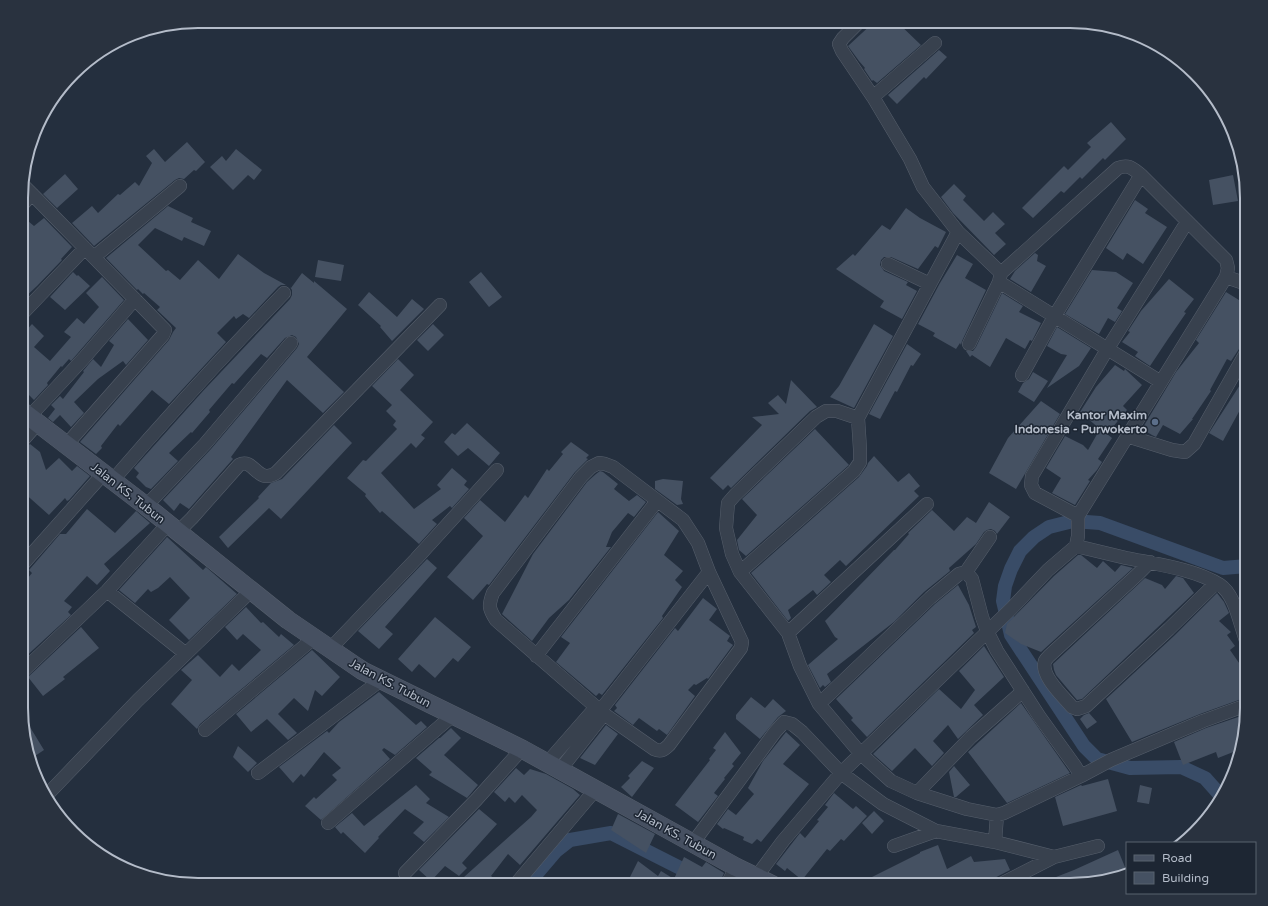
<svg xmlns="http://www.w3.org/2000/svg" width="1268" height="906" font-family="'Varela Round',sans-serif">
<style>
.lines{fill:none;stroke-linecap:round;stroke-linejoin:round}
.canal{stroke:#394c67;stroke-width:14}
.building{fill:#455162}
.street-casing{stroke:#565f6c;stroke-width:14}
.secondary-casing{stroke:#565f6c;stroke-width:19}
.street{stroke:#38414e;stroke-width:13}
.secondary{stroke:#465061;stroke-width:18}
.service-dot{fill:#5c6f8a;stroke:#1d2633;stroke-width:1.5}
.labels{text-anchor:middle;stroke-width:3;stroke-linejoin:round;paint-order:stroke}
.poi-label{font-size:12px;font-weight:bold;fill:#b4bcc9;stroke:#1d2633;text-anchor:end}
.street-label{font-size:12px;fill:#b4bcc9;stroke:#1d2633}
.rim{fill:none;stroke:#b4bcc9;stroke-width:2}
</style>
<rect width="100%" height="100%" fill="#242f3e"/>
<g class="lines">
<!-- canal -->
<path class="canal" d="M1221 796 1205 778 1181 767 1130 768 1097 759 1084 746 1011 635 1003 601 1005 586 1011 569 1020 551 1034 537 1049 527 1073 521 1100 523 1223 568 1247 566
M527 885 556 851 570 840 611 833 696 876"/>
</g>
<!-- building -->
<path class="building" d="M875 21H896L921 45 877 83 873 80 872 81 864 69 865 68 859 61 848 46Z
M939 50 947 57 926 79 924 77 897 104 888 95Z
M1111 122 1126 139 1105 160 1103 158 1082 179 1080 177 1064 193 1061 191 1033 218 1022 208 1064 166 1068 170 1091 147 1087 143Z
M187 142 205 162 196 171 194 170 184 179 179 178 175 180 94 246 72 223 92 206 98 213 118 194 120 195 135 182 139 186 152 163 146 156 154 149 165 162Z
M236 149 262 170 254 180 248 175 233 190 210 167 222 156 226 161Z
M65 174 78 189 57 208 43 194Z
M1233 175 1238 201 1213 205 1209 180Z
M954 184 966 196 963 200 984 221 993 212 1005 224 995 233 1006 244 994 255 953 213 941 197Z
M1135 200 1148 209 1145 213 1167 227 1143 264 1127 253 1123 260 1106 248Z
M168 206 193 218 191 222 211 231 204 246 184 237 182 241 155 228 138 245 166 271 168 270 180 280 198 260 219 279 238 254 264 273 286 285H281L278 287 249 318 243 314 236 319 234 316 217 333 226 342 169 404 152 390 120 426 118 424 101 446 102 448 96 454 80 442 169 340 173 332 176 328 157 310 160 307 144 293 143 294 138 289 137 290 106 258Z
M906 208 920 218 946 232 938 248 935 246 918 269 891 257H884L881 260 880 265 884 271 908 282 906 285 917 291 902 319 880 307 884 301 836 269 853 254 855 256 882 225 890 230Z
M22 216 34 226 44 218 72 247 61 259 62 260 37 286 22 300Z
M1035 253 1038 255 1037 261 1046 266 1031 292 1010 279 1015 271Z
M957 255 973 264 965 278 986 290 962 341 961 345 960 343 956 349 933 336 935 333 918 324 940 283Z
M318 260 344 265 341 281 315 277Z
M1092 270 1116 272 1133 283 1117 308 1122 311 1115 322 1108 318 1099 334 1065 314Z
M73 272 77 276 78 275 90 286 65 310 50 297Z
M481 272 502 297 489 307 469 282Z
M302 273 314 283V281L347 309 307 357 344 392 323 413 287 380 231 457 233 459 189 509 180 503 174 511 163 500 211 449 297 348 299 344 296 337 292 335 285 338 267 358 261 354 234 384 232 383 209 410 210 412 192 433 191 432 169 453 178 461 151 489 146 487 136 477 139 473 134 468 203 391 290 299 292 295V290L290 287 291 288Z
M102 277 124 300 71 361 69 359 62 367 61 366 47 383 48 385 34 400 22 388V335L32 324 44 336 34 347 50 361 71 337 64 332 77 318 84 324 99 307 86 293Z
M1169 279 1194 299 1184 312 1186 313 1168 339 1150 366 1135 356 1138 352 1122 342 1130 332 1128 331 1141 311Z
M369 292 397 317 412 299 424 309 392 341 380 327 381 326 358 305Z
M1226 292 1247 305V337L1231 361 1227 359 1210 390 1211 391 1192 419H1193L1180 434 1163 425 1156 437 1152 435 1142 429 1176 372 1199 343 1196 340Z
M1002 293 1023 306 1019 312 1041 323 1032 341 1030 340 1025 349 1006 338 990 367 972 355 970 357 966 351H973L976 347Z
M128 319 148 340 126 365 123 361 98 379 74 402 84 413 71 427 60 415 53 422 48 418 55 409 51 405 60 396 63 399 84 372 83 371 93 359 101 367 114 345 109 341Z
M433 324 444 335 428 351 417 340Z
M874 324 893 336 854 408 830 397 839 386Z
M1057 327 1091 348 1079 366 1047 388 1067 355 1061 354 1047 346Z
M907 344 921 354 913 366 911 365 897 392 895 391 880 419 869 414Z
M398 359 414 375 400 390 433 422 421 435 425 438 416 448 411 443 381 473 414 509 441 489 437 485 452 468 467 481 464 485 469 489 452 508 450 506 432 520 437 524 419 544 382 511 380 513 365 496 366 494 347 478 363 460 366 461 397 429 393 425 396 421 386 411 392 405 372 386Z
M1115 365 1124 371 1125 369 1126 370 1142 385 1123 406 1127 410 1107 434 1112 438 1098 459 1102 462 1097 470 1088 480 1090 481 1075 505 1052 493 1061 478 1046 468 1065 436 1083 445 1088 450 1100 429 1080 412 1096 387Z
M1033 372 1048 381 1034 402 1018 392 1023 383 1029 379Z
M1247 374V397L1223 441 1209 433Z
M791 380 817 407 810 411 731 488 728 485 723 490 710 478 762 425 752 417 779 414 768 403 778 395 786 404Z
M1041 401 1060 414 1016 489 989 473 1008 438Z
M467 423 500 453 489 466 468 448 458 456 444 442 452 433 455 435Z
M334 425 352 443 281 519 269 508 228 548 219 537 259 498 258 497 271 483 282 479Z
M815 429 849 465 746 556 739 550 737 540 757 515 742 499Z
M571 442 589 455 586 458 588 459 575 472 489 585 487 584 473 600 447 577 483 536 464 518 480 500 505 522 525 495 528 498 547 469 549 471 563 454 561 452Z
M30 444 40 452 46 470 59 458 72 471 77 466 90 476 69 500 67 501 65 498 49 515 22 491V449L25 448Z
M874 456 898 482 909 473 920 486 914 491 919 496 846 566 840 560 824 575 831 582 817 595 813 590 788 610 791 618 788 621 751 573 859 477 867 466 868 463Z
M600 471 603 472 618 484 614 489 629 501 637 495 646 502 634 517 628 513 612 532 606 547H611L569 600 549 618 532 641 502 614 533 554 587 482 596 474Z
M663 479 683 481 681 499 683 504 677 505 655 489V481Z
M989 502 1010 517 997 534 995 531 991 529 987 530 984 532 976 544 949 568 950 571 924 592 894 622 827 674 831 682 825 687 823 685 820 688 808 665 838 639 835 637 825 621 894 550H895L909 534 908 533 932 510 954 531 967 517 976 523Z
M87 509 115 533 136 511 150 523 104 564 110 571 97 585 87 576 64 601 72 607 68 612 71 615 22 660V624L27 617 29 607 22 601V585L32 573 29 570 60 534H66Z
M658 512 679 531 664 555 683 571 675 580 682 587 662 616 663 618 602 695 599 693 596 696 556 662 570 643 561 637Z
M167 537 203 570 206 567 237 594 189 640 169 620 190 598 170 577 158 588 151 592 148 589 135 603 119 590Z
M1078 555H1081L1097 568 1103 561 1115 572 1121 565 1133 568 1041 652 1021 644 1005 633 1007 624 1054 576Z
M427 559 437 568 385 627 393 634 379 649 358 631Z
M1176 576 1183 578 1194 593 1082 699 1077 700 1056 675 1054 670 1053 664 1145 578 1162 585 1165 589Z
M958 585 969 605 976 627 972 630 974 633 867 737 851 720 853 718 836 699 935 604Z
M1217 593 1224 602 1229 613 1219 621 1231 632 1227 635 1235 646 1230 650 1244 670 1247 677V697L1200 714 1132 742 1106 699 1175 635Z
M703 598 717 609 709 620 730 636 727 641 733 645 708 679 707 678 696 685 694 684 688 690 695 696 667 735 659 729 657 731 639 718 633 725 614 711 617 708 615 705 675 628 678 631Z
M246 607 261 623 263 622 279 637 281 634 294 645 200 724 197 729 171 704 192 680 181 670 198 655 220 677 232 664 239 671 261 650 243 634 237 640 225 627Z
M435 617 471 647 458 662 453 658 435 678 419 664 412 672 398 659Z
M81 627 99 648 63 677 65 679 43 696 28 677Z
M984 646 1004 677 974 705 983 715 958 739 948 725 933 741 944 753 932 766 915 748 892 771 873 754 939 689 961 709 975 690 959 671Z
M312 650 340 677 322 696 315 690 308 711 294 698 278 714 297 733 288 740 267 719 251 732 236 714Z
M379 692 416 725 421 721 427 727 395 755 384 748 382 750 390 759 321 820 305 806 314 797 316 799 337 780 332 775 341 768 324 752 304 777 301 774 293 783 279 767 327 731 329 733 339 722Z
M751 697 765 708 773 699 786 711 778 717 760 739 736 719V715Z
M1021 703 1070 773 1007 803 968 752Z
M1089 713 1097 722 1087 729 1080 719 1084 715Z
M22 714 44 750 32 758 22 731Z
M1247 714V719L1241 749 1218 758 1216 752 1183 765 1174 742 1206 728Z
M606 725 618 734 595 765 580 758Z
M451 728 461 738 444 755 478 785 467 798 429 775 432 772 416 758 439 738H440Z
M725 732 741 753 732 764 734 766 724 778 725 779 714 793 718 796 698 822 675 805 710 760 709 759 716 750 713 748Z
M786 732 800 745 783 764 809 784 761 842 757 839 752 844 743 840 744 837 724 828 723 829 717 824 728 809 736 815 754 794 748 788 763 761Z
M238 746 257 763 248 772 233 757Z
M642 761 654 768 632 797 621 787 630 778 628 776Z
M954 766 970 785 956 797H954L949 772Z
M516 768 524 775 530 769 546 774 573 789 580 795 520 865 508 854 491 876 503 885H475L464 877 531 817 537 810 522 795 515 803 509 797 505 802 494 792Z
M1108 779 1117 811 1063 826 1055 797 1081 785 1082 786Z
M416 785 430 799 426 803 449 817 424 842 413 833 424 822 405 809 378 837 379 838 365 853 343 832 341 834 335 827 352 813 364 826Z
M1140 785 1152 788 1149 804 1137 802Z
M834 793 853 809 856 806 867 816 844 841 841 839 830 851 827 849 802 880 787 868 785 871 776 864 800 833 805 838 819 821 817 820 828 807 825 805Z
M479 809 497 824 462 863 467 868 459 876 445 866 431 881 419 870Z
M874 811 884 821 872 834 862 823Z
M618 814 655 834 646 853 611 830Z
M938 845 947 869 971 856 974 862 1005 859 1010 870 981 885H856L920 853V852Z
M1118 850 1127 872 1070 885H1038V884L1074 870Z
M684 857 702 867 706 862 724 873 719 885H638L629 879 638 861 658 876 661 871 674 879Z"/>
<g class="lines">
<!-- street casing -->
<g class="street-casing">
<path id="street" d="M860 21 843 38 839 44 842 51 873 97 910 159 923 187 958 232 1001 273 999 282 1161 382
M873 97 935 43
M22 184 32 194
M22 205 32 194 165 330 163 335 67 444
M94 257 180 186
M888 264 930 284
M1226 277 1247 284
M22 314 85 248
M969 344 999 282
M1022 375 1054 317 1141 175
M30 416 84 358 135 299
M858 418 837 411H826L816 417 735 495 728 503 726 528 732 554 740 572 788 633 800 666 819 704 861 754 891 781 917 793 967 809 997 815 1004 813 1081 776 1111 760 1203 721 1247 705
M1127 436 1172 450 1185 452 1194 444 1247 351
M22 441 38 423
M599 463 605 464 613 467 683 520 698 543 709 572 742 642 741 648 669 745C664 750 661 752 654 749L604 714 496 620C489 609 488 606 493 593L581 477 591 467Z
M113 480C168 416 225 354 284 293
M146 506 205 444 291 343
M1078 516 1035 493 1031 485 1032 476 1108 348 1187 222
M178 532 192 518 239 465C254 457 257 485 276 473L440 305
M1076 546C1093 550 1109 554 1126 558 1155 564 1195 569 1220 585 1232 593 1237 612 1241 625L1247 624
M1150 562 1138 574 1049 656C1047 658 1046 659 1045 661 1040 676 1064 697 1072 707L1077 709 1086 706 1169 629 1216 583
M22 565 104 473
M740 572 854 471 860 462V449L858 418 958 232
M966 572 972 579 982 617 987 631 997 651 1039 716 1075 766 1081 776
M107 591 186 654
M1241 625 1247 644
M788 633 927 504
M330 649 416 559 497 470
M536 656 657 501
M22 672 107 591 168 524
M819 704 930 598 959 574 966 572 990 537
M600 711 709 572
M205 730 314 638
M547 763 596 707
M560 770 604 714
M258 773 381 680
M917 793 971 737 1023 691
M45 797 138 700 251 591
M328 823 453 715
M995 842 997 815
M693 843 775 732 784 722 792 724 802 732 841 773 883 804 936 831
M894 846 936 831 995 842 1054 857
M405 873 477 799 522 749
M757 876 783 841 841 773 1011 609 1048 570 1076 546 1078 536V516L1226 277 1228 268 1226 260 1141 175C1132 168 1129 164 1118 168L1001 273
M515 885 596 789
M727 885 736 867
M999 885 1054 857 1098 846"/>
</g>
<!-- secondary casing -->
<g class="secondary-casing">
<path id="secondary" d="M22 411 146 506 288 620 354 665 363 671 522 749 736 867 773 885"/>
</g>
<!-- street -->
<use href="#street" class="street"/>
<!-- secondary -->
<use href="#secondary" class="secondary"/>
</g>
<!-- markers -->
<circle class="service-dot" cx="1155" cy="422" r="4"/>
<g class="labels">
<!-- poi labels -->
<g class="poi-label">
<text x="1147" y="419">Kantor Maxim<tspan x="1147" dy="14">Indonesia - Purwokerto</tspan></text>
</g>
<!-- street labels -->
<g class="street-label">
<text transform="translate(128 493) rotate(38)" y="4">Jalan KS. Tubun</text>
<text transform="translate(390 683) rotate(28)" y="4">Jalan KS. Tubun</text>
<text transform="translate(676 834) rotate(29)" y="4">Jalan KS. Tubun</text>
</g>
</g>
<!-- crop -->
<path d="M0 0H1268V906H0ZM198 28H1070A170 170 0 0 1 1240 198V708A170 170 0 0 1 1070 878H198A170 170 0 0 1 28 708V198A170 170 0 0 1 198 28Z" fill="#29323f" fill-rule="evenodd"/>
<path class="rim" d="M198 28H1070A170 170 0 0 1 1240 198V708A170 170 0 0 1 1070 878H198A170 170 0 0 1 28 708V198A170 170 0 0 1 198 28Z"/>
<!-- legend -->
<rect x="1126" y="842" width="130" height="52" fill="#1d2633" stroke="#59626f"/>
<rect x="1134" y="855" width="20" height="6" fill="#465061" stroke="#59626f"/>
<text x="1162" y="862" font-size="12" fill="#b4bcc9">Road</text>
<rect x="1134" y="872" width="20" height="12" fill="#455162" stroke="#59626f"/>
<text x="1162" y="882" font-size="12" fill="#b4bcc9">Building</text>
</svg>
